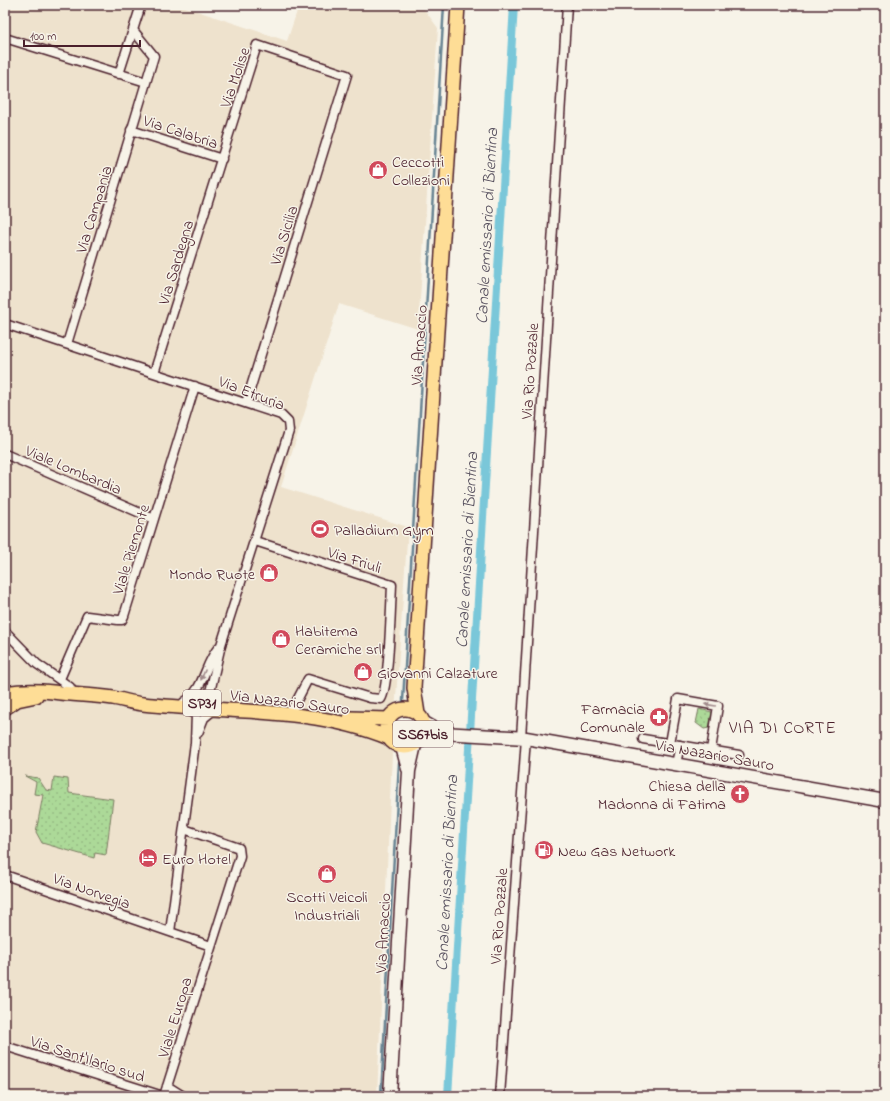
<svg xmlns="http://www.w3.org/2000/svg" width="890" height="1101" font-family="'Indie Flower',sans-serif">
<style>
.built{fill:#eee2cd}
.grass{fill:url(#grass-dots);stroke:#7b7c62}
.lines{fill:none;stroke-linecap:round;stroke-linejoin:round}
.stream{stroke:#678493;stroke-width:2.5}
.canal{stroke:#7ac7d9;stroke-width:8}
.street-casing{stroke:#4a1f2b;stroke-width:11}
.secondary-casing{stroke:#4a1f2b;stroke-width:15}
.primary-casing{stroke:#4a1f2b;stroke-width:16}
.street{stroke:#f7f3e8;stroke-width:8}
.secondary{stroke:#f7f3e8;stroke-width:12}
.primary{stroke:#fedd96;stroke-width:13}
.oneway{fill:#a0898a}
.labels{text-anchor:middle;stroke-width:3;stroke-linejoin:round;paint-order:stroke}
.shield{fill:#f7f3e8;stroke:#7e5f64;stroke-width:1}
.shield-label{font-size:15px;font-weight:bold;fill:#4a1f2b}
.street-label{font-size:16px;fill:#4a1f2b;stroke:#f7f3e8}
.poi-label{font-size:16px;fill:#4a1f2b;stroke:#f7f3e8;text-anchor:start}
.water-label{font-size:17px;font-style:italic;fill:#58515f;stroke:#f7f3e8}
.neighbourhood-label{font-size:17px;letter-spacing:1px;fill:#4a1f2b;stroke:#f7f3e8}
</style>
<defs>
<pattern id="grass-dots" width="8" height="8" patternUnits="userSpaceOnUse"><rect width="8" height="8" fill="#acd998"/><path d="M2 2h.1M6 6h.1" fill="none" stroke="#96ba83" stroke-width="1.8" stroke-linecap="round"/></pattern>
</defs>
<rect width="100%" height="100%" fill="#f7f3e8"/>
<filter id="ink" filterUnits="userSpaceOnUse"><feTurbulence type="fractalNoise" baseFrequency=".025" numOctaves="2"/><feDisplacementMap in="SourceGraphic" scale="8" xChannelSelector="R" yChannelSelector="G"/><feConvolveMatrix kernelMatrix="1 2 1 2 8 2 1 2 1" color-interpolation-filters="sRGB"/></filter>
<g filter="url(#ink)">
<!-- built -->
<path class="built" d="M5 5H179L287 41 299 5H421L438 28 418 329 339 304 281 487 408 527 392 754 377 1096H5Z"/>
<!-- grass -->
<path class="grass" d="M699 709 712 712 709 728 704 729 696 723Z
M25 776 38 778 46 790 52 791 54 777 68 779 69 793 113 799 106 855 95 853 94 858 42 843 36 832 43 795 34 794 36 782Z"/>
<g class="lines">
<!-- stream -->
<path class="stream" d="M403 701 444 5
M381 1096 399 763"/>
<!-- canal -->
<path class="canal" d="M448 1096 514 5"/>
<!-- street casing -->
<g class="street-casing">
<path id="street" d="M5 38 146 82
M119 74 141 5
M131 130 222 159
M5 324 281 415 288 422 289 431 221 645 210 692 215 704
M67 344 154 56 133 30
M154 373 257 45 347 75 246 403
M5 454 154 519
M255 541 392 585C391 603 389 689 381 699L370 698 308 679 292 710
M5 631 37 664 70 687 73 694
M60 679 87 616 118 620H122L124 616 195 386
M184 702C204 691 204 664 219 647
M188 711 196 714 195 743 170 932 211 946
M198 733 204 718 215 709
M521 738 567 5
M643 739 739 755
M670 743 678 699 718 706 711 750
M676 764 680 745
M5 875 170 932
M5 1046 163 1096
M167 1086 183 1096
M164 1096 240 856 239 848 184 829
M500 1096 526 738"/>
</g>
<!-- secondary casing -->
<g class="secondary-casing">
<path id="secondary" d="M423 722 443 733
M422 738 443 733 526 738 885 801
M402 747 408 769
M390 1096 409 771 415 745"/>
</g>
<!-- primary casing -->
<g class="primary-casing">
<path id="primary" d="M5 693C22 690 36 690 53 692 73 695 94 695 113 698 124 700 133 703 143 704 225 713 312 706 389 738
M5 708 17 700 36 696
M386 728a19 19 0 1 1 38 0a19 19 0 1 1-38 0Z
M418 714 414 688 458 5
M350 718 389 719"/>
</g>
<!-- street -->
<use href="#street" class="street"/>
<!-- secondary -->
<use href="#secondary" class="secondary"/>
<!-- primary -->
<use href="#primary" class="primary"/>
</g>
<!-- one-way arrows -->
<defs><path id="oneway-solid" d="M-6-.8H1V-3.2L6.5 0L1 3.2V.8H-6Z"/></defs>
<g class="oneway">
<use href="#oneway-solid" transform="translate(203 675) rotate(113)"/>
<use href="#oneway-solid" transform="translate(710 705) rotate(-171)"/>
</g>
</g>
<!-- icons -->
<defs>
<g id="shop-disc" transform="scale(1)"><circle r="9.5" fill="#d1495b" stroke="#f7f3e8"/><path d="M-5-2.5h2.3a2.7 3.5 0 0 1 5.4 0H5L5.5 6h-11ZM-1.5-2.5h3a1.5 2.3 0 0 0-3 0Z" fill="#fff"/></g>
<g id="stadium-disc" transform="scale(1)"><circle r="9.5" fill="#d1495b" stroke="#f7f3e8"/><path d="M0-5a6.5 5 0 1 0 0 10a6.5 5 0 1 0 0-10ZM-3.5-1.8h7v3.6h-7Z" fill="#fff"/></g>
<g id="pharmacy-disc" transform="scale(1)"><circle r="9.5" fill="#d1495b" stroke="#f7f3e8"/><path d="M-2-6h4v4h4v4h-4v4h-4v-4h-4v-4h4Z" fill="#fff"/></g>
<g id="church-disc" transform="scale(1)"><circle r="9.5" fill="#d1495b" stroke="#f7f3e8"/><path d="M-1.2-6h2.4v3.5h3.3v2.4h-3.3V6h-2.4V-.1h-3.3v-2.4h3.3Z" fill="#fff"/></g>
<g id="fuel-disc" transform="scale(1)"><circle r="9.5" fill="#d1495b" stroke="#f7f3e8"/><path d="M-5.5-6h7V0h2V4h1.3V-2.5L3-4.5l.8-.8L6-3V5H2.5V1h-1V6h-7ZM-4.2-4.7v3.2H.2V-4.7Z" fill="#fff"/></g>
<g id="hotel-disc" transform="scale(1)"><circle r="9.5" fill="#d1495b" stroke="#f7f3e8"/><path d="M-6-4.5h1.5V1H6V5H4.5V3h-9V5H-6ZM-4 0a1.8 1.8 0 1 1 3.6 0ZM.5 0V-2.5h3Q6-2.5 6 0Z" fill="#fff"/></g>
</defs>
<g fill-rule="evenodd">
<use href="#shop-disc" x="378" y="170"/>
<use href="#stadium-disc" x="320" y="529"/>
<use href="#shop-disc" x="269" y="573"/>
<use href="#shop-disc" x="281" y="639"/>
<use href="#shop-disc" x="363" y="672"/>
<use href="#pharmacy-disc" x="659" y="717"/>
<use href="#church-disc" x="740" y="794"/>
<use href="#fuel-disc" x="544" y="850"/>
<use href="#hotel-disc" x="148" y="858"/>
<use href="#shop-disc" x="327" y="874"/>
</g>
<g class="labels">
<!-- shield labels -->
<g class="shield">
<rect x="183" y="690" width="38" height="26" rx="3"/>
<rect x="393" y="721" width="60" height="26" rx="3"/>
</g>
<g class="shield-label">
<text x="202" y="708">SP31</text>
<text x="423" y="739">SS67bis</text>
</g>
<!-- street labels -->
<g class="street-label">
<text transform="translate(234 77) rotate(-71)" y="6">Via Molise</text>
<text transform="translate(181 131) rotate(18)" y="6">Via Calabria</text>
<text transform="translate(93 209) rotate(-73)" y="6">Via Campania</text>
<text transform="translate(283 235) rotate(-73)" y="6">Via Sicilia</text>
<text transform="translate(175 262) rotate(-73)" y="6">Via Sardegna</text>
<text transform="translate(418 345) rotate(-86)" y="6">Via Arnaccio</text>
<text transform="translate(529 371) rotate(-86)" y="6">Via Rio Pozzale</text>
<text transform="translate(252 392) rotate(21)" y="6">Via Etruria</text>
<text transform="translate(74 469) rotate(23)" y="6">Viale Lombardia</text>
<text transform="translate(130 549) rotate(-73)" y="6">Viale Piemonte</text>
<text transform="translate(355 559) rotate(18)" y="6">Via Friuli</text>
<text transform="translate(290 701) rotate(7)" y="6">Via Nazario Sauro</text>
<text transform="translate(715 754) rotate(10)" y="6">Via Nazario Sauro</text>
<text transform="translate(92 890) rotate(19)" y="6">Via Norvegia</text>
<text transform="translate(498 916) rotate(-86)" y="6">Via Rio Pozzale</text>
<text transform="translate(382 933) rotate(-87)" y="6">Via Arnaccio</text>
<text transform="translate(174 1017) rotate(-73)" y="6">Viale Europa</text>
<text transform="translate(88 1058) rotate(18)" y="6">Via Sant'Ilario sud</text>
</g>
<!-- poi labels -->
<g class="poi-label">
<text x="392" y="167">Ceccotti<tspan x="392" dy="18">Collezioni</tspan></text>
<text x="334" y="535">Palladium Gym</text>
<text x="255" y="579" text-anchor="end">Mondo Ruote</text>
<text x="295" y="636">Habitema<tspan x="295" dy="18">Ceramiche srl</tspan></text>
<text x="377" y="678">Giovanni Calzature</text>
<text x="645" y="714" text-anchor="end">Farmacia<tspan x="645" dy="18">Comunale</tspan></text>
<text x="726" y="791" text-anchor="end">Chiesa della<tspan x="726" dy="18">Madonna di Fatima</tspan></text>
<text x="558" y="856">New Gas Network</text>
<text x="162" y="864">Euro Hotel</text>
<text x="327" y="902" text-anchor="middle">Scotti Veicoli<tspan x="327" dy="18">Industriali</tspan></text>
</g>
<!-- water labels -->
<g class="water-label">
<text transform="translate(486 226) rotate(-87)" y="6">Canale emissario di Bientina</text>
<text transform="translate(466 550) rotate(-87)" y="6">Canale emissario di Bientina</text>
<text transform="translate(446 873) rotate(-87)" y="6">Canale emissario di Bientina</text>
</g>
<!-- neighbourhood labels -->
<g class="neighbourhood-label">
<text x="783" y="733">VIA DI CORTE</text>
</g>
</g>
<!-- margin -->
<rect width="890" height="1101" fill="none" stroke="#f7f3e8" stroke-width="20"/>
<rect x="10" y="10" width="870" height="1081" fill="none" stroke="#4a1f2b" stroke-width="1.5" filter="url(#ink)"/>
<!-- scale -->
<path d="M24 40v6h116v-6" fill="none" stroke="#4a1f2b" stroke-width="2"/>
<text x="30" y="40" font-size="12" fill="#4a1f2b" stroke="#f7f3e8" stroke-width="3" paint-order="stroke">100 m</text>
</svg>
